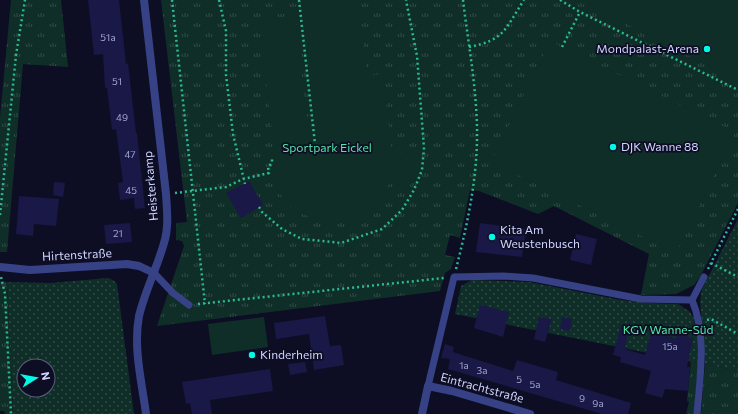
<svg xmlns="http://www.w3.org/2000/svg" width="738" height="414" viewBox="0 0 738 414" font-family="Commissioner,sans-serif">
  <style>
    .grass { fill: url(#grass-tufts) }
    .garden { fill: url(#garden-dots); fill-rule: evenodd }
    .pitch { fill: #102e28 }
    .building { fill: #191846 }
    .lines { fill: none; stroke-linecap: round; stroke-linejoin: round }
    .path { stroke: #29ba96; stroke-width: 2.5; stroke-dasharray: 2 3; stroke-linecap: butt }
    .lane { stroke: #364285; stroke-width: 7 }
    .street { stroke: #364285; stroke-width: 8 }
    .poi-dot { fill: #00fbe5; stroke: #0d0e24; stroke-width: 1.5 }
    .labels { text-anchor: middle; stroke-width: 3.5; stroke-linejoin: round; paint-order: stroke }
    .number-label { font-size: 10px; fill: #a2a5d1 }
    .poi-label { font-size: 12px; fill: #d0d4ff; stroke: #0d0e24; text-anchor: start }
    .park-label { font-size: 12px; fill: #57e4a6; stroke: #0d0e24 }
    .street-label { font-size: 12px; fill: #d0d4ff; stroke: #0d0e24 }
  </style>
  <defs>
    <pattern id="grass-tufts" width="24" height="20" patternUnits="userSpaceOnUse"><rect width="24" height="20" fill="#102e28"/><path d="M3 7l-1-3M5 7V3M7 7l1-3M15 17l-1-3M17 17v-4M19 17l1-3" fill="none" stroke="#324b48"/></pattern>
    <pattern id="garden-dots" width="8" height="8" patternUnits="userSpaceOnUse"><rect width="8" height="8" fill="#102e28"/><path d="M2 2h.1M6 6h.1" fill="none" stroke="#324b48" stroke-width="1.8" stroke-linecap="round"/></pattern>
  </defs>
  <rect width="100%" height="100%" fill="#0d0e24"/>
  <!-- grass -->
  <path class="grass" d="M11 0H61L68 67 23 64 7 252H0V118Z
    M161 0H738V203L700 277 694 285 676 294 641 295 649 254 554 206 538 214 479 191 470 190 460 238 450 235 445 255 455 257 451 269 445 273 440 291 157 326 184 246 182 241 176 240V223L187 222Z
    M0 281 7 282 13 414H5L4 411H0Z
    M691 361 698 363 694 414H686L689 402 687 401Z
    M705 364 738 371V414H701Z"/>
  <!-- garden -->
  <path class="garden" d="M738 219V371L705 364 700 301 702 289Z
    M108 278 113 280 117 284 134 414H13L7 282 51 283ZM24 366H48V390H24Z
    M472 280 529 282 621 300 649 303 678 304 690 312 694 318 697 337 698 363 455 314 461 286Z"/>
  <!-- pitch -->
  <path class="pitch" d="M278 0H286L287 13 279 14Z
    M300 0H358L367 76 383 74 392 153 419 154 414 176 407 192 392 180C371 209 360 226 321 219 312 217 302 215 295 210 286 204 276 187 270 179V167L276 166 259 20 295 16 311 153 318 152Z
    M587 0H738V81L613 17Z
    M550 41 735 132 676 253 491 162Z
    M264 317 268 347 212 355 208 324Z"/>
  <!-- building -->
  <path class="building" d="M88 0H119L126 64 128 63 136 133H137L145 208 135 209 134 198 120 200 118 183 123 182 116 129 112 130 107 88H105L103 54 94 55Z
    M249 181 263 205 241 218 226 193Z
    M54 182 65 183 63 197 53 195Z
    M19 196 59 199 56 226 34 224 33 236 16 234Z
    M130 223 132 242 106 244 104 225Z
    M480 223 526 229 522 257 476 252Z
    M576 234 597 239 591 265 570 260Z
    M480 305 509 312 503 337 474 328Z
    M325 316 330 346 341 345 344 365 314 370 309 334 276 339 274 323Z
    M539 317 552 319 545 342 534 339Z
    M562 317 572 319 570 331 560 329Z
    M621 325 629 327 625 349 645 355 651 333 676 338 677 334 693 338 687 367H690L688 391 665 389 662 398 645 393 651 371 620 362 621 357 613 355Z
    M445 344 454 347 453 352 513 371 517 360 558 372 556 380 631 403 628 414H602L448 369 450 359 441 358Z
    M305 362 307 372 290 375 288 364Z
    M270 369 273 391 210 400 212 414H192L190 403 186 404 182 382Z"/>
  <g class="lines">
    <!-- path -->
    <path class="path" d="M172 0 205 304
      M219 0 226 31V75L233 134 245 184
      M299 0 315 144
      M560 0 580 12 738 90
      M469 47C505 40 505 29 524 0
      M562 47 580 12
      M175 193 226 187 243 179 269 173 268 167 272 163V158
      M259 207 262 212 282 229 302 239 341 243 382 229 402 210 414 190 422 170 424 148 417 56 406 0
      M0 215 16 55 25 0
      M711 263 738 277
      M456 269C468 222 478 175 477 127 476 84 468 42 463 0
      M708 269 738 209
      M1 277 5 294 11 414
      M198 304 444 278
      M707 320 711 319 738 334"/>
    <!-- lane -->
    <path class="lane" d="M154 273 173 293 189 305
      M428 386 454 277 503 276 533 278 641 299 692 300
      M697 414C700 377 707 335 692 300L704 277"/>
    <!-- street -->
    <path class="street" d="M144 0 166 194C167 210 169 228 164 243 157 268 145 291 139 316 133 348 142 383 146 414
      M0 267 30 270 127 264 139 266 154 273
      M422 414 428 386 452 391 530 414"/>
  </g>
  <!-- markers -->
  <g class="poi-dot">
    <circle cx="707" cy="49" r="4"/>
    <circle cx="613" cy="147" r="4"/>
    <circle cx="492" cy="237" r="4"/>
    <circle cx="252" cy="355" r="4"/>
  </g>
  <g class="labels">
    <!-- number labels -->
    <g class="number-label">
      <text x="108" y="41">51a</text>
      <text x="117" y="85">51</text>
      <text x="122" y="121">49</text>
      <text x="130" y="158">47</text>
      <text x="131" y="194">45</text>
      <text x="118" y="237">21</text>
      <text x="670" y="350">15a</text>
      <text x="464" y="369">1a</text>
      <text x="482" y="374">3a</text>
      <text x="519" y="383">5</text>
      <text x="535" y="388">5a</text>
      <text x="582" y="402">9</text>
      <text x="598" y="407">9a</text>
    </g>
    <!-- poi labels -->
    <g class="poi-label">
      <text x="699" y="53" text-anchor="end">Mondpalast-Arena</text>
      <text x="621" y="151">DJK Wanne 88</text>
      <text x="500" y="234">Kita Am<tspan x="500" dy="14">Weustenbusch</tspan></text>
      <text x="260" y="359">Kinderheim</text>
    </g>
    <!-- park labels -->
    <g class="park-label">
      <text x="327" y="152">Sportpark Eickel</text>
      <text x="668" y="334">KGV Wanne-Süd</text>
    </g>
    <!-- street labels -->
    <g class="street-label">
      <text transform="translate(151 186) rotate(-95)" y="4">Heisterkamp</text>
      <text transform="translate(77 255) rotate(-3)" y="4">Hirtenstraße</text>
      <text transform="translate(482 388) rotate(15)" y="4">Eintrachtstraße</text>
    </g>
  </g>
  <!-- north arrow -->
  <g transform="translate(36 378) rotate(79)"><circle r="19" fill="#0d0e24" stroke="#5b5d7c"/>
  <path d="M0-3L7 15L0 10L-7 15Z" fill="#00fbe5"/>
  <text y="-6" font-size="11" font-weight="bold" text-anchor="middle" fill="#d0d4ff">N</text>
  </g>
</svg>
